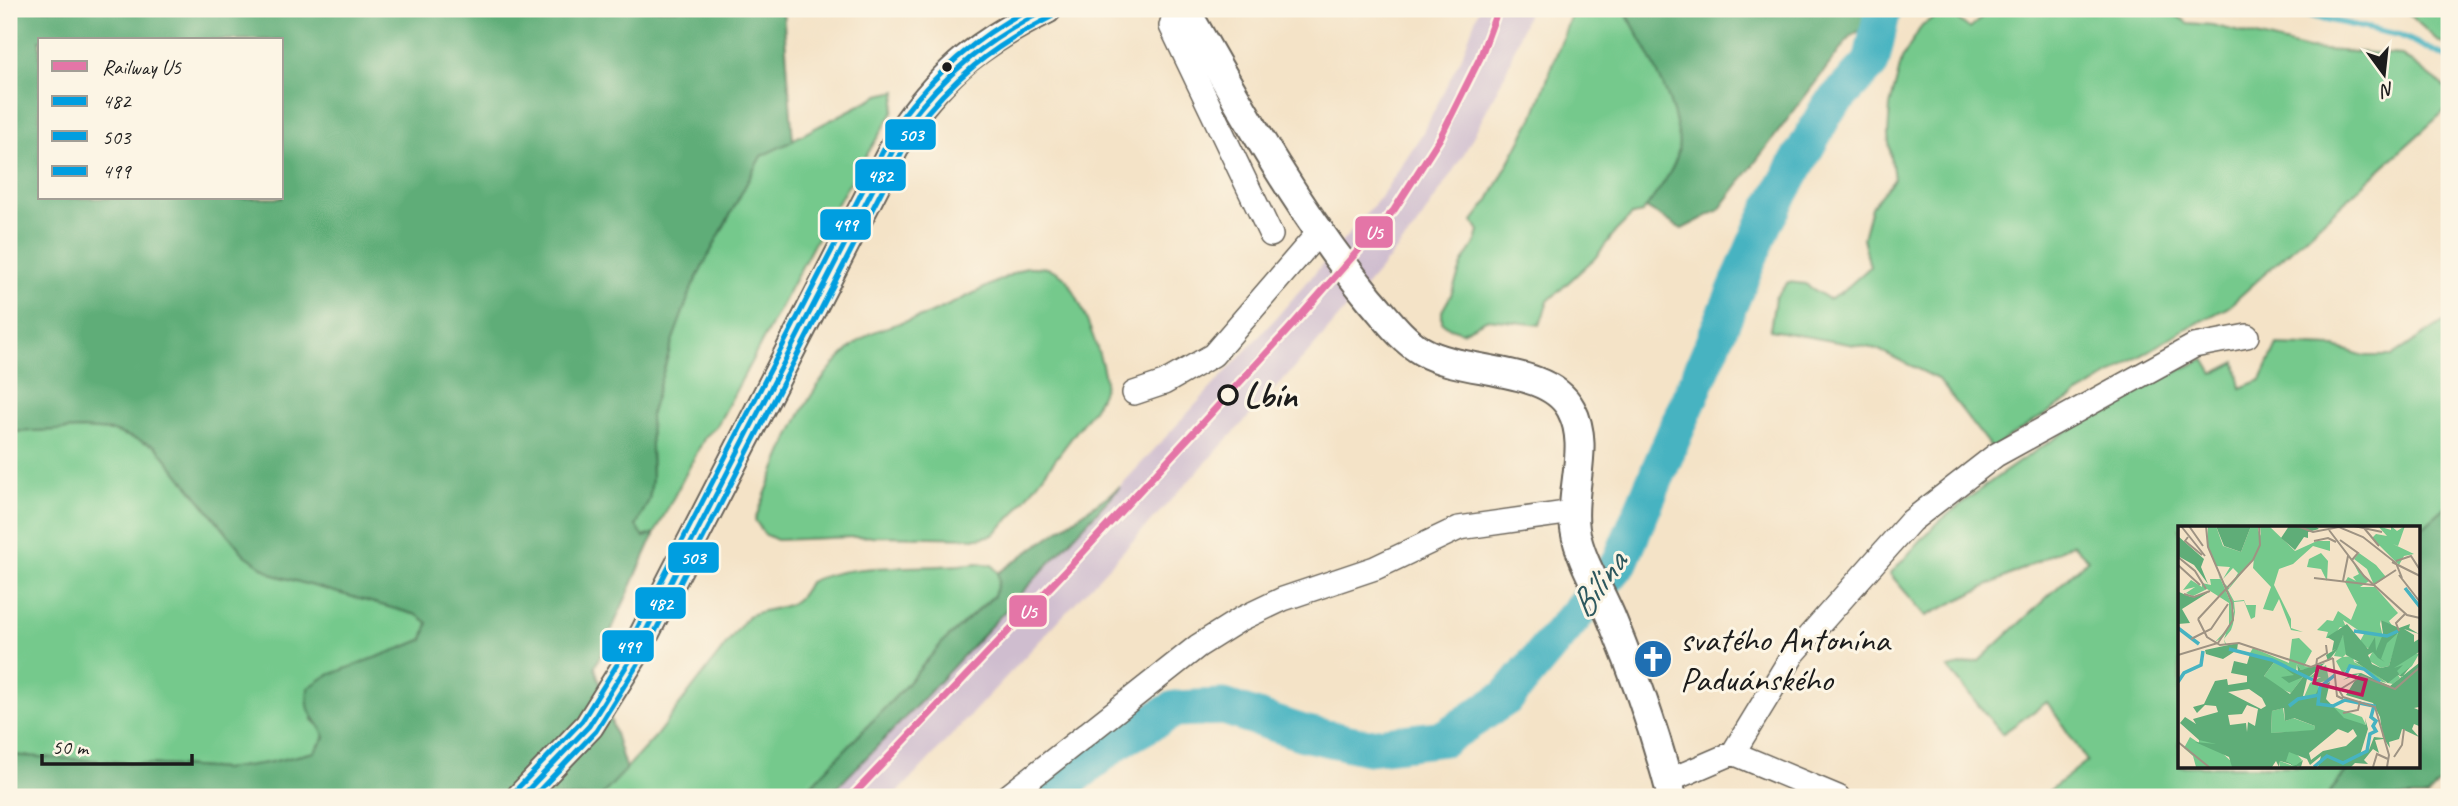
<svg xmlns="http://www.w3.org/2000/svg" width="2458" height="806" viewBox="0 0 2458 806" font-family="Caveat,sans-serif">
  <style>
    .industrial { fill: #cfbdcf }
    .green { fill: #74c98c; stroke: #487254; stroke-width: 2 }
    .forest { fill: #5fad78; stroke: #3e644a; stroke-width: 2; fill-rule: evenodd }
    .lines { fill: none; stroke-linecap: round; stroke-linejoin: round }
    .stream { stroke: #46b3c1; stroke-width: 6 }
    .river { stroke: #46b3c1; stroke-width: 37 }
    .minor-casing { stroke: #686258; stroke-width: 26 }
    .tertiary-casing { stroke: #686258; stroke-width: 32 }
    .minor { stroke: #fff; stroke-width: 23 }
    .tertiary { stroke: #fff; stroke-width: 28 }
    .bus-1-casing { stroke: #fcf5e5; stroke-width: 10 }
    .bus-2-casing { stroke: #fcf5e5; stroke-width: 10 }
    .bus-3-casing { stroke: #fcf5e5; stroke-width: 10 }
    .bus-1 { stroke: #009ee0; stroke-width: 5 }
    .bus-2 { stroke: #009ee0; stroke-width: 5 }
    .bus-3 { stroke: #009ee0; stroke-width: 5 }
    .rail-1-casing { stroke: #fcf5e5; stroke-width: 12 }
    .rail-1 { stroke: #e475a7; stroke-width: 7 }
    .bus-dot { fill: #1c1c1c; stroke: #fcf5e5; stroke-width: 2.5 }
    .stop-dot { fill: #fcf5e5; stroke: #1c1c1c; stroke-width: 3.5 }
    .labels { text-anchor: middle; stroke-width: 6; stroke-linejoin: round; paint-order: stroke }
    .stop-label { font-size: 35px; font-weight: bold; fill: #1c1c1c; stroke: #fcf5e5; text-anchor: start }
    .poi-label { font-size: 35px; fill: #1c1c1c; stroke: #fcf5e5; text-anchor: start }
    .water-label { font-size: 37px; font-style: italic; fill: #2d585e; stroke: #fcf5e5 }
    .inset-river { fill: none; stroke: #46b3c1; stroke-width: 3.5 }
    .inset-road { fill: none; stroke: #9e9383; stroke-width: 2 }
    .view { fill: #c2185b; fill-opacity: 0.15; stroke: #c2185b; stroke-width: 3.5 }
    .inset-edge { fill: none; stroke: #1c1c1c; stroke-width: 3.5 }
    .line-badge { stroke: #fcf5e5; stroke-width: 2.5 }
    .badge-label { font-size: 19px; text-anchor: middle; font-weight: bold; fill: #fff }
  </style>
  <rect width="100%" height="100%" fill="#fcf5e5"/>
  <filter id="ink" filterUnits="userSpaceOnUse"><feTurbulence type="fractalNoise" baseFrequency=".0143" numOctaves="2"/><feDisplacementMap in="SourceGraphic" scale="14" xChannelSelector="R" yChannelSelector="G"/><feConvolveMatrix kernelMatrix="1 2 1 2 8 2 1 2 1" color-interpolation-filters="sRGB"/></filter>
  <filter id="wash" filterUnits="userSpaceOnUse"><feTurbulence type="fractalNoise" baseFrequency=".00686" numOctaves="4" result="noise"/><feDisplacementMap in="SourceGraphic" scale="28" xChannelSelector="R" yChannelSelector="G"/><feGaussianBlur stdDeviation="1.57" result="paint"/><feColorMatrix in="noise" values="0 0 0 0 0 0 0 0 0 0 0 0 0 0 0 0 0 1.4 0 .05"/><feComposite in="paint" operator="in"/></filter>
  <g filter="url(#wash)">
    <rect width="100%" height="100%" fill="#f4e3c7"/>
    <!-- industrial -->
    <path class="industrial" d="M1479 9H1529L1506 72 1464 154 1417 226 1310 351 894 797H828L924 698 1275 319 1380 198 1424 131 1463 53Z"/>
    <!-- green -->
    <path class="green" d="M1573 9H1624C1644 44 1686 112 1678 153 1674 174 1654 196 1642 213L1632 215 1616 231 1595 258 1548 301 1540 325 1488 319 1462 332 1450 328 1442 322V311L1451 295 1463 262 1476 242 1479 231 1473 221 1489 200 1535 113Z
      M1989 9H2166L2188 23 2212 25 2308 49 2402 55 2449 90V107L2227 308 2185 329 2010 436 1992 449 1938 379 1877 349 1770 330 1775 298 1788 282 1805 284 1829 299 1842 292 1870 267 1863 238 1871 207 1894 179 1888 135 1890 106 1902 59 1922 25 1947 10 1970 29Z
      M2353 9H2449V47L2439 42 2404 10Z
      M897 91 893 112 824 225 717 426 705 437 655 533 644 537 636 526 649 500 652 479 650 416 673 339 693 285 761 156 879 95Z
      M1026 267C1040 267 1050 266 1062 275 1076 285 1106 365 1105 383 1104 392 1098 400 1094 408L1014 514 993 535 979 538 880 536 777 540 764 534 755 520C780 458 809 371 868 335 887 324 910 322 929 314 962 300 994 283 1026 267Z
      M2449 318V504L2418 531V528H2180V766H2346L2347 771 2326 797H2041L2087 761 2047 702 2002 734 1948 668 1979 661 2088 559 2073 544 1926 616 1890 574C1907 557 1923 536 1941 520 2016 458 2115 398 2204 359L2213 374 2236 362 2241 388 2261 380 2277 345 2335 347 2365 356H2392Z
      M82 429 113 431 156 446 244 554 275 575 417 615 428 623 423 639 401 648 312 719 321 727 325 737 315 752 267 763 224 769 9 755V432Z
      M977 563 992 565 998 573 999 581 994 595 942 643 900 692 800 797H600L655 737 748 616C776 603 793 616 809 582 855 560 925 571 977 563Z"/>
    <!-- forest -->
    <path class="forest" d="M9 9H783L793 141 761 156 693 285 673 339 650 416 652 479 649 500 636 526 644 537 655 533 595 667 626 770 600 797H9V755L224 769 267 763 314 752 325 737C316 713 305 720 308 688L326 676 423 640 428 623 417 615 274 575 244 554 156 446 113 431 82 429 9 432ZM40 40H282V198H40Z
      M1624 9H1892L1850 37 1719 210 1682 229 1646 208C1657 192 1671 175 1677 156 1688 121 1642 41 1624 9Z
      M1120 487 924 698 828 797H800L900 692 942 643 994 596 999 581 998 573Z
      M2449 504V779L2437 785 2428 797H2326L2347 771 2346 766H2418V531Z"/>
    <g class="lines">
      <!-- stream -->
      <path class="stream" d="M2278 9 2399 35 2449 58"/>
      <!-- river -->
      <path class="river" d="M1049 797 1118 741 1175 709 1224 707 1303 733 1368 747 1444 738 1507 697 1620 562 1764 223 1828 108 1871 63 1883 9"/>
    </g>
  </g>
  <g filter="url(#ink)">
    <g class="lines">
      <defs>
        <path id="minor" d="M1176 9 1171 26 1271 235
          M1134 393 1164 383 1213 355 1320 231
          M1733 753 1838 797
          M1668 781 1733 753 1794 653 1911 521 1996 455 2194 346 2247 336
          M1007 797 1198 646 1241 619 1283 599 1375 568 1459 528 1573 512"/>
        <path id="tertiary" d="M1185 9C1241 108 1298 211 1370 299 1386 317 1401 339 1422 351 1463 375 1548 365 1571 409 1591 446 1569 489 1575 529 1580 562 1601 591 1613 622 1636 678 1657 738 1672 797
          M521 797 589 726 634 654 905 127C947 68 983 41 1047 9"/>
      </defs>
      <!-- minor casing -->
      <use href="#minor" class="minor-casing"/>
      <!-- tertiary casing -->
      <use href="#tertiary" class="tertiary-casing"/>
      <!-- minor -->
      <use href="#minor" class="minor"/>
      <!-- tertiary -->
      <use href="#tertiary" class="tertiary"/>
      <defs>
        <path id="bus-1" d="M521 797 589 726 634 654 905 127C946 72 987 40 1047 9"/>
        <path id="bus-2" d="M533 797 596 731 641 659 912 132C952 78 992 47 1051 17"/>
        <path id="bus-3" d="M515 791 582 721 626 650 898 122C934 74 975 37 1029 9"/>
      </defs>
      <!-- bus-1 casing -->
      <use href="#bus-1" class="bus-1-casing"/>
      <!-- bus-2 casing -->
      <use href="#bus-2" class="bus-2-casing"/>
      <!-- bus-3 casing -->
      <use href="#bus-3" class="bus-3-casing"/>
      <!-- bus-1 -->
      <use href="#bus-1" class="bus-1"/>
      <!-- bus-2 -->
      <use href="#bus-2" class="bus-2"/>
      <!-- bus-3 -->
      <use href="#bus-3" class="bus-3"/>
      <defs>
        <path id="rail-1" d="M851 797 1073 563 1288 330 1394 210 1440 138 1480 58 1498 9"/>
      </defs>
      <!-- rail-1 casing -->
      <use href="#rail-1" class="rail-1-casing"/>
      <!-- rail-1 -->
      <use href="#rail-1" class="rail-1"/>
    </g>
  </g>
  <!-- icons -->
  <defs>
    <symbol id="church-disc" viewBox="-11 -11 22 22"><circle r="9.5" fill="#1f6fb2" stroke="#fcf5e5"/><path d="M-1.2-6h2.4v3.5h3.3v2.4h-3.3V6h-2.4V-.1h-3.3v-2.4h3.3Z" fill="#fff"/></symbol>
  </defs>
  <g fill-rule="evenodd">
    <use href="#church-disc" x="1631" y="637" width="44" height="44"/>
  </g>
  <!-- markers -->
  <circle class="bus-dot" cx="947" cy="67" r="6"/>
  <circle class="stop-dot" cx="1228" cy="395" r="9"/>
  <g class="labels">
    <!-- stop labels -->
    <g class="stop-label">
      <text x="1244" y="407">Lbín</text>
    </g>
    <!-- poi labels -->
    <g class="poi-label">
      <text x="1680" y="651">svatého Antonína<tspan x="1680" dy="40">Paduánského</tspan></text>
    </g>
    <!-- water labels -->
    <g class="water-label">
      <text transform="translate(1597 584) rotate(-54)" y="13">Bílina</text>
    </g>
  </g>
  <!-- overview -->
  <g transform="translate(2178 526)">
    <rect width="242" height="242" fill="#f4e3c7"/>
    <path d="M30 0H38L45 20 63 26 73 0H80V4L83 10 82 0H91L117 25 139 15H152V25L135 20 115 38 101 43 96 59 113 93V102L125 106 113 104 101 73 95 85 85 83 93 61 75 42 76 32 50 64 56 75 66 74 68 79H78L77 91 73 93 66 75 56 76 57 86 55 98 53 104 46 113 48 118 56 117 47 118 46 113 56 85 46 57 51 62 60 47 55 42 45 53 52 41 38 40 29 17ZM200 0 213 4V0L219 5 227 0 220 20 215 18 236 28 226 30 221 39 194 12 198 8 209 10ZM143 27 150 35 149 55 143 43 129 41 131 33ZM181 27 198 39 208 51 196 59 189 43 176 33ZM175 36 191 55 182 61H197L220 87 211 95 215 101 203 94 202 98 206 116 208 102 220 104 216 107 221 108 211 140 203 142 190 134 195 125 181 117 186 108 165 94 168 101H162L154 112H148L150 106 139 104 149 94 155 95 160 85 173 94 179 79 167 56 170 51 178 55 175 51 181 48ZM40 47 53 77 54 86V93L52 101 49 106 45 111 37 116 51 101V77L29 63 15 70 8 67 17 61 5 64 13 54 24 61V57L33 59 32 53H42ZM165 108 170 126 165 131 175 130 176 136 192 144 209 157 215 142 237 127 241 128 234 140 223 149 218 146 222 152 215 158 204 156 186 142 172 139 165 148 158 135 164 131 156 130ZM121 112 134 125 126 140 138 142 123 144 119 138 118 145 100 137 125 151 113 167 96 160 86 150 97 135 59 124 72 127 75 122 111 137 114 113ZM148 139 151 154 140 157V168L126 171 132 157 143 151 130 152ZM140 171 142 183H137L144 185 150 179 184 191 188 199 135 189 133 179ZM105 182 107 195 115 192 137 200 136 205 93 207 94 185ZM33 209 62 227 42 225 55 237 54 241H18L15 230 6 222 12 211 21 217V210ZM107 214 128 225 113 222 124 234 119 241H102V235L115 240 108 235Z" fill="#74c98c"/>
    <path d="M38 0H73L63 26 46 20ZM111 0H137L141 3 130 6V12L126 11 117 24 103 12ZM0 10 26 33 23 41 30 58 16 39 0 30ZM1 66 13 71 31 66 4 83 12 97 0 98ZM203 94 221 102 232 98 231 102 241 108 226 103 236 109V116L241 113V126L216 142 225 139 219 145 222 149 232 141 224 151 220 149 210 157 176 135 181 136 168 129 165 109 159 124 150 135 148 129 158 123 154 125 156 115 149 111 169 98 190 123 197 111 198 125 205 108ZM220 107 211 140 203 142 194 138 190 129 195 126 200 132 207 136 203 133 209 117ZM60 117 59 124 45 133 28 128 27 124ZM72 128 97 135 86 150 112 168 125 151 111 157 103 151 116 149 101 138 120 145 119 138 123 144 147 137 131 151 135 154 129 153 125 170H137L141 161 152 156 148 173 166 192 188 199 187 192 190 203 182 229 191 224 196 211 205 212 202 191 195 177 168 169 181 148 165 154 175 148 183 147 212 160 241 137V181L236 182 241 184V200L236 198 234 203 241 211 224 203 221 213 211 216 212 222 206 213 197 214 201 227 195 223 186 234 190 238 177 237 173 241H140L143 230 132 239 129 233 111 226 108 235 117 240 125 234 123 241 102 235 101 241 98 235 94 241H54L51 231 17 216 38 218 21 214 2 197 7 191 18 198 15 193 40 186 38 180 27 179 19 187 15 181 26 178 37 155 49 153 50 159 69 156V150L53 147 56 135 69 138ZM71 163 84 172 88 180 83 183 50 166ZM69 179 80 183 77 200 70 196 69 206 68 197 52 199 50 189 64 188ZM106 182 107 195 116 192 137 200 136 204 93 207 94 185ZM160 203 170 207 175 203 179 210 168 220 145 225 133 234 131 227Z" fill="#5fad78" fill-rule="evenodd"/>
    <path class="inset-river" d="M227 62 242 81M0 102 21 118M176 105 209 110 220 105M51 123 94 134 135 154M168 148 172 140 186 143 202 156M0 156 6 147 23 139 25 125M111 180 120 173 141 169M136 241 149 230 165 237 189 225 192 208 198 205 195 200 198 195 193 191 196 180 167 174 155 180 140 178 142 161 157 149"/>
    <path class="inset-road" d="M3 0 27 30M11 0 25 20M119 0 135 6 161 1 185 11 218 37 224 52M176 0 204 6M186 2 201 20M151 4 186 50 229 89 242 92M10 11 7 15 24 29M162 14 180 27 174 34M136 15 150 12 158 16M0 31 17 45 28 63M218 35 233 30 242 44M214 36 242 50M0 39 22 59M221 49 242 76M136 52 195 59 218 44M165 55 170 30M6 68 16 71 32 65M20 93 29 111 42 119 61 117 133 141 155 132M20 93 75 34 82 19 81 0M221 105 218 97 227 88M13 113 33 103 50 78M0 129 40 117 55 94 54 77 30 21 28 0M155 132 159 170 165 173M138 141 139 133 149 127 148 119M161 164 165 171 197 181 211 229 209 241M161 164 184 150 217 163 242 141M165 187 180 184 182 175M0 216 31 241M216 231 224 219 226 203M195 241 199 228 210 233"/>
    <path class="view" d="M140 141 188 154 184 169 136 157Z"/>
    <rect width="242" height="242" class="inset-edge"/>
  </g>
  <g class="line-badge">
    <rect x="884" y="118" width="53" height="33" rx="7" fill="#009ee0"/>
    <rect x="854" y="158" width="53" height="34" rx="7" fill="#009ee0"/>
    <rect x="819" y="208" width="53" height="33" rx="7" fill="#009ee0"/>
    <rect x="1354" y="215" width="40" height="34" rx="7" fill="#e475a7"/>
    <rect x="667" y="541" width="53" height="33" rx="7" fill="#009ee0"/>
    <rect x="634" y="586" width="53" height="34" rx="7" fill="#009ee0"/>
    <rect x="1008" y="594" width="40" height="34" rx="7" fill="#e475a7"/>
    <rect x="601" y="629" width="54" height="34" rx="7" fill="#009ee0"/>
  </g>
  <g class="badge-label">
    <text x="911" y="141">503</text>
    <text x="880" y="182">482</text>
    <text x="845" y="231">499</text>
    <text x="1374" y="239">U5</text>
    <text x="693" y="564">503</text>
    <text x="660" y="610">482</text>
    <text x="1028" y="618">U5</text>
    <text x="628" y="653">499</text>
  </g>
  <!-- margin -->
  <rect width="2458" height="806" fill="none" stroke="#fcf5e5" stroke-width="35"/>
  <!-- legend -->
  <rect x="38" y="38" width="245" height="161" fill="#fcf5e5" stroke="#a29e95" stroke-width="2"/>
  <rect x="52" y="61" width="35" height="10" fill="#e475a7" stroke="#a29e95" stroke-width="2"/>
  <text x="102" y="74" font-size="21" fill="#1c1c1c">Railway U5</text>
  <rect x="52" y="96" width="35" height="10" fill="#009ee0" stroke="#a29e95" stroke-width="2"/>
  <text x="102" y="108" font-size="21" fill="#1c1c1c">482</text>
  <rect x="52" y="131" width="35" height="10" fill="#009ee0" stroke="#a29e95" stroke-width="2"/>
  <text x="102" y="144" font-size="21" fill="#1c1c1c">503</text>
  <rect x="52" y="166" width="35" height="10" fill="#009ee0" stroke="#a29e95" stroke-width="2"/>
  <text x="102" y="178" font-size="21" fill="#1c1c1c">499</text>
  <!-- north arrow -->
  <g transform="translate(2384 74) rotate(165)" stroke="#fcf5e5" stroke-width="5" paint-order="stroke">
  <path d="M0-5L12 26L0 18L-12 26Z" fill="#1c1c1c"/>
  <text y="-10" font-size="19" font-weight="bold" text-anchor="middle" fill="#1c1c1c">N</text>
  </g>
  <!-- scale -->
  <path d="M42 754v10h150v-10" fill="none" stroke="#1c1c1c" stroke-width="3.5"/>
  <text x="52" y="754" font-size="21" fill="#1c1c1c" stroke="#fcf5e5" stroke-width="5" paint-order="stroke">50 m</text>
</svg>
